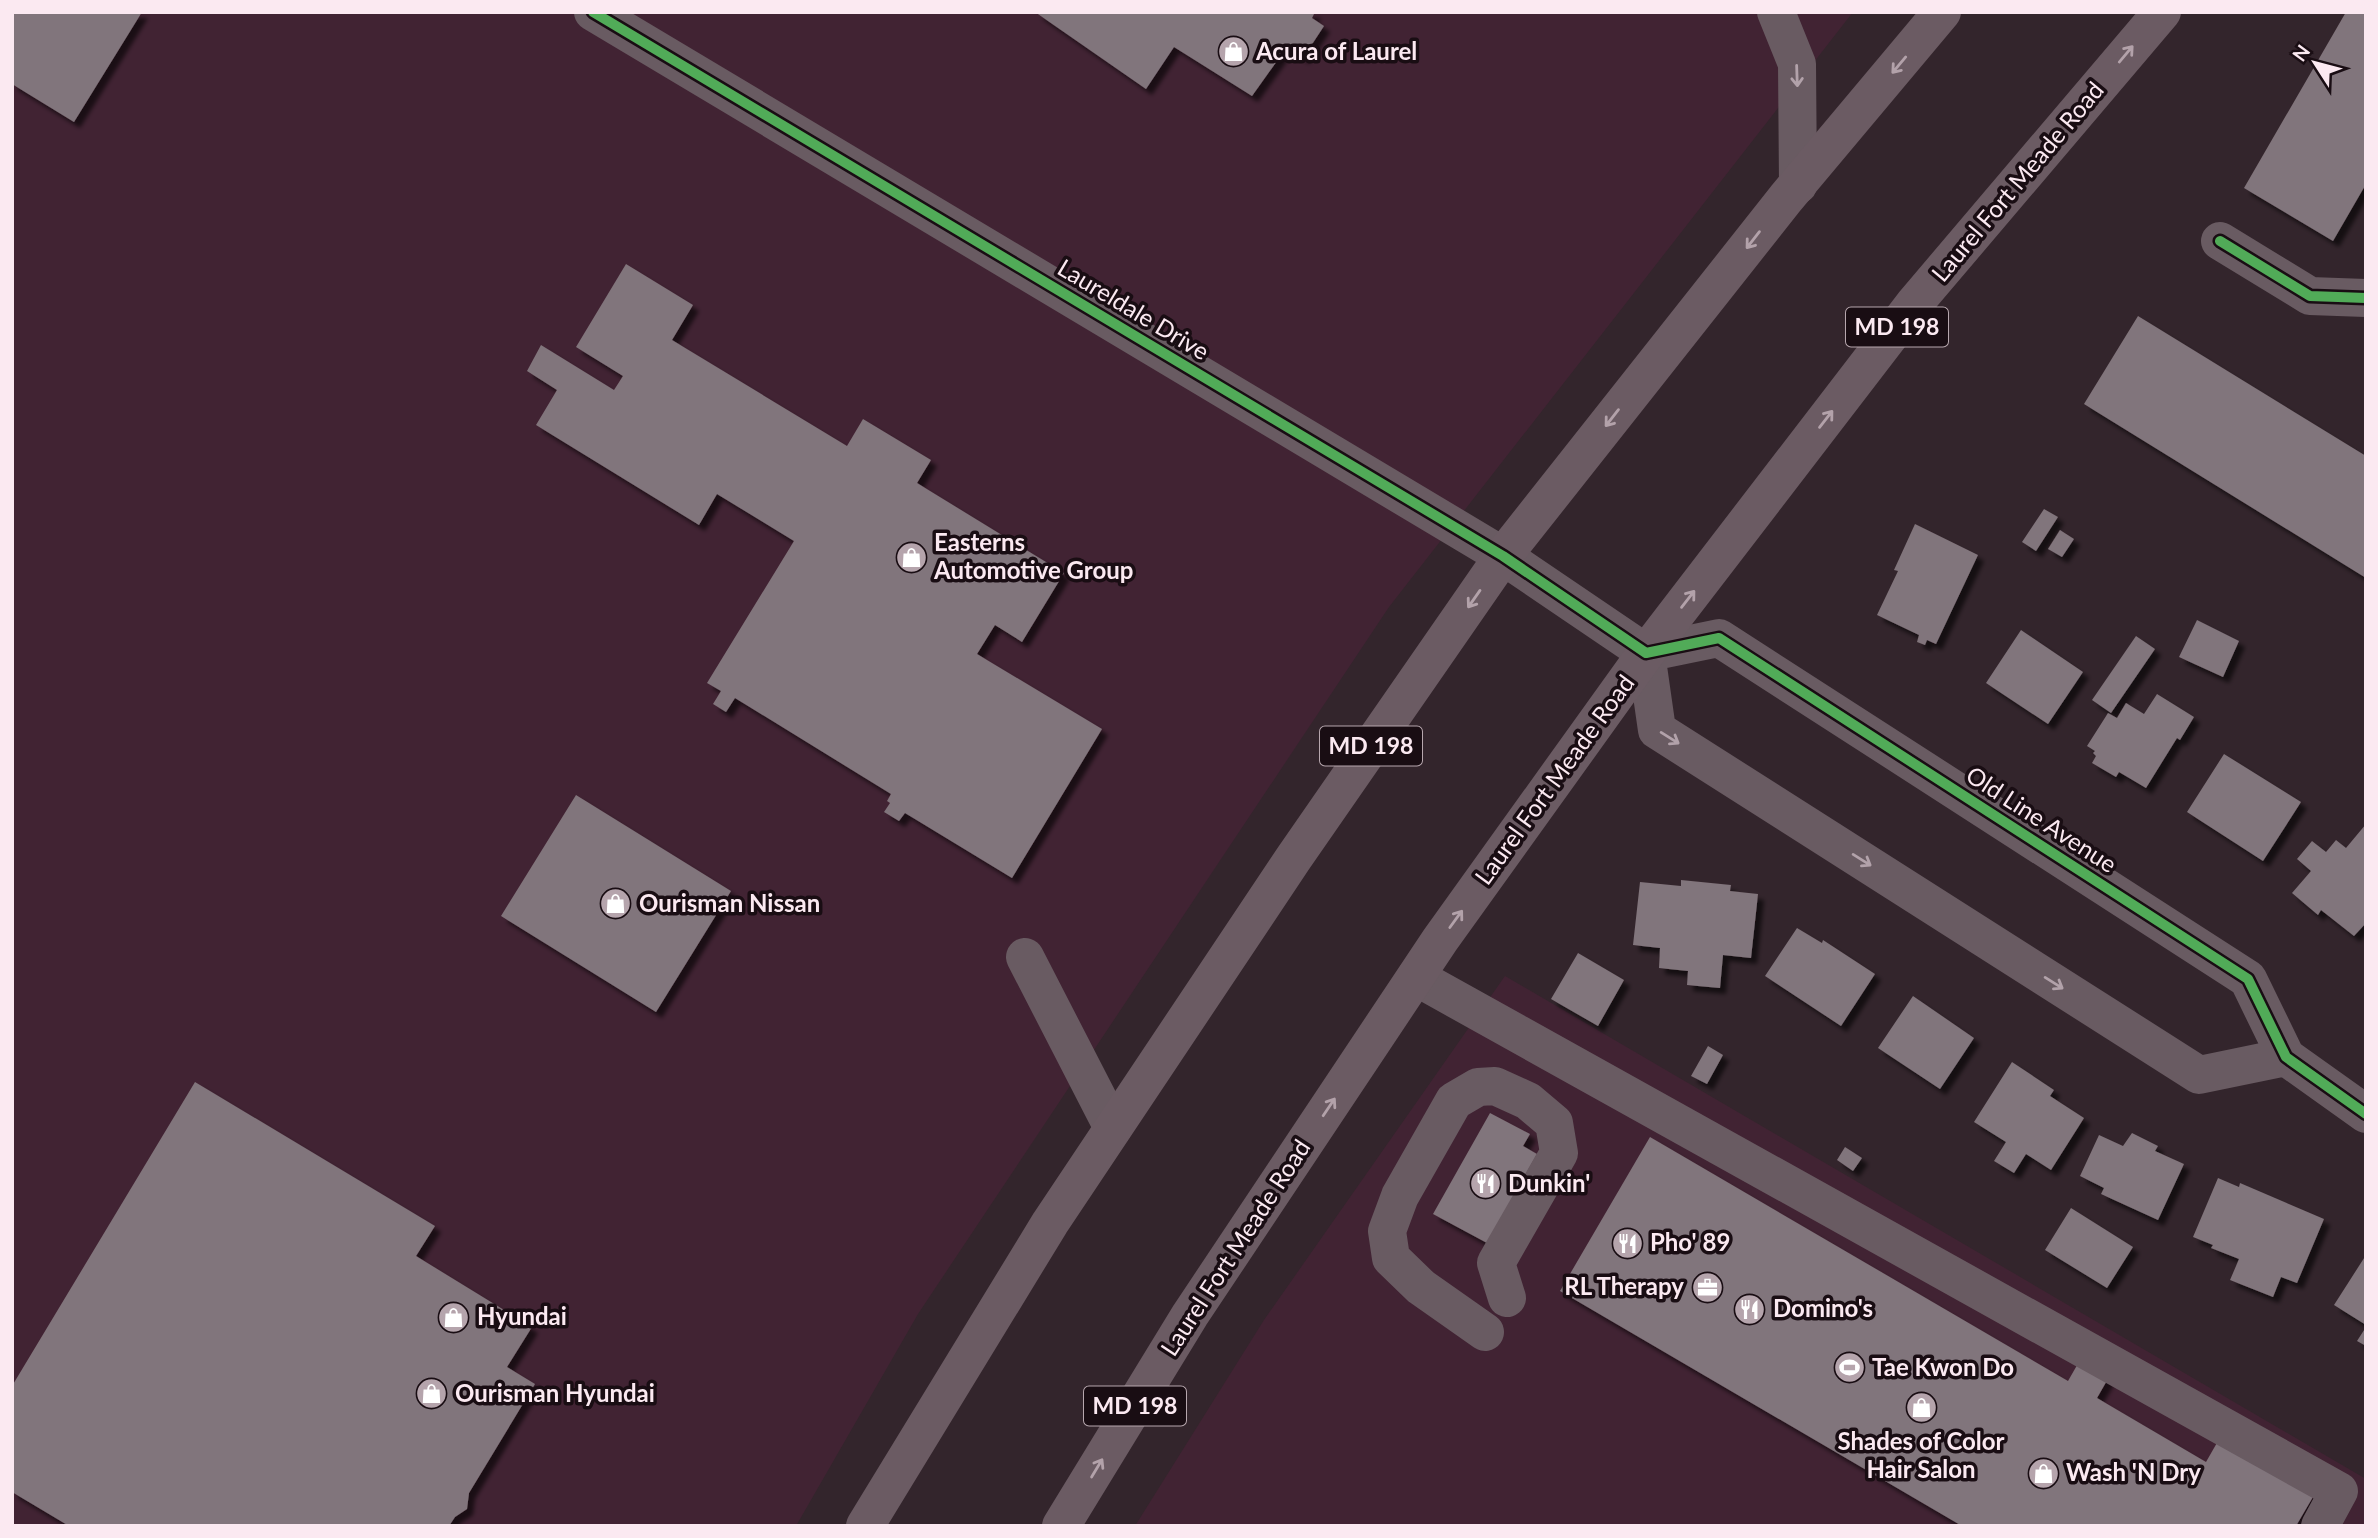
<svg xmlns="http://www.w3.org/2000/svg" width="2378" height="1538" viewBox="0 0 2378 1538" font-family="Lato,sans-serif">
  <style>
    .built { fill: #412333 }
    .building { fill: #81747b; filter: url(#shadow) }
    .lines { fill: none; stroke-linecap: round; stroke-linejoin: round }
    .minor { stroke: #695b62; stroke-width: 38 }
    .major { stroke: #6b5b63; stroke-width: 38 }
    .cycleway-casing { stroke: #190d13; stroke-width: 15 }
    .cycleway { stroke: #51ab58; stroke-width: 10 }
    .oneway { stroke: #b3a2aa }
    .oneway2 { stroke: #b2a2aa }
    .labels { text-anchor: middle; stroke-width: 7; stroke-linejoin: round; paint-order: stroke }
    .shield { fill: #190d13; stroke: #b7a7ae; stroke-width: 2 }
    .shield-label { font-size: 23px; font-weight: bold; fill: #fbe9f1 }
    .poi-label { font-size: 24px; font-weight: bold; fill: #fbe9f1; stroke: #190d13; text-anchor: start }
    .street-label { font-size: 24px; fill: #fbe9f1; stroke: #190d13 }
  </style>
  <defs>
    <filter id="shadow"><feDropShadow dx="6" dy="6" stdDeviation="2" flood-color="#0009"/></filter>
  </defs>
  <rect width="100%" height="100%" fill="#33252c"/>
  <!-- built -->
  <path class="built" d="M12 12H1853L1389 607 918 1314 796 1526H12Z
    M1505 976 2366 1479V1526H1135L1264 1320Z"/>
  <!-- building -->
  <path class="building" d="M12 12H142L74 122 12 84Z
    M1035 12H1315L1312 18 1324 26 1303 58 1287 47 1252 96 1174 47 1146 89Z
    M2346 12H2366V184L2333 241 2244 188Z
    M626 264 693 305 672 340 847 446 863 419 931 460 917 483 1064 573 1022 642 995 625 977 654 1102 729 1012 878 905 813 899 821 884 812 890 803 887 801 891 794 735 698 726 712 713 704 721 691 707 683 794 541 717 494 699 525 536 425 557 390 527 371 541 345 614 390 623 376 576 347Z
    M2138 316 2366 456V578L2084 404Z
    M2044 509 2058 517 2036 551 2022 542Z
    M1915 524 1978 555 1936 644 1927 640 1925 645 1917 642 1919 635 1877 615 1898 571 1894 570Z
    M2060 530 2074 539 2062 557 2048 549Z
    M2197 620 2239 641 2223 677 2179 657Z
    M2021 630 2083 672 2048 724 1986 683Z
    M2136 636 2155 649 2111 713 2092 700Z
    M2157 694 2194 717 2180 740 2177 738 2146 788 2119 772 2116 777 2092 763 2096 756 2093 753 2095 751 2087 746 2108 713 2117 718 2126 703 2144 714Z
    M2224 754 2301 802 2263 861 2187 812Z
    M576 795 731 891 656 1012 501 916Z
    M2366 824V923L2354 936 2321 910 2318 915 2292 893 2311 871 2297 859 2312 841 2326 852 2336 840 2346 848Z
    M1681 880 1731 885 1730 891 1758 894 1751 958 1723 955 1720 988 1687 985 1688 971 1659 968 1660 948 1633 945 1640 882 1681 886Z
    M1797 928 1822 943 1823 940 1875 974 1841 1026 1765 976Z
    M1578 953 1624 980 1598 1026 1551 999Z
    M1913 996 1974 1038 1940 1089 1878 1048Z
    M1708 1046 1723 1055 1707 1084 1691 1076Z
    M2012 1062 2054 1090 2050 1096 2084 1118 2051 1170 2026 1154 2014 1173 1994 1161 2006 1142 1974 1122Z
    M195 1082 435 1226 416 1256 532 1327 507 1367 535 1384 469 1493 467 1509 455 1517 449 1526H69L12 1492V1386Z
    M1490 1113 1530 1134 1523 1146 1537 1154 1487 1243 1433 1214Z
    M2132 1133 2158 1146 2155 1151 2184 1164 2158 1220 2101 1194 2104 1188 2080 1176 2099 1135 2123 1146Z
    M1650 1137 2068 1381 2080 1360 2109 1377 2097 1398 2206 1462 2222 1434 2317 1490 2296 1526H1962L1560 1291Z
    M1845 1147 1862 1158 1853 1171 1837 1160Z
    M2218 1178 2239 1187 2240 1183 2324 1219 2297 1283 2281 1277 2273 1297 2230 1280 2239 1259 2211 1248 2213 1245 2193 1237Z
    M2071 1208 2133 1247 2107 1288 2045 1250Z
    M2366 1255V1325L2334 1305Z
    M2366 1327V1346L2357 1341Z"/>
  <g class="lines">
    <!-- minor -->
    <path class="minor" d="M593 12 1503 556 1646 653
      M1776 12 1797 64 1798 185
      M2220 241 2310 296 2366 298
      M1646 653 1719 638 2248 979 2286 1057 2366 1114
      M1646 653 1657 730 2199 1075 2286 1057
      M1025 957 1113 1128
      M1416 977 2339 1491 2320 1526
      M1485 1332 1421 1287 1391 1258 1387 1231 1400 1196 1454 1101 1478 1087 1495 1086 1528 1101 1554 1123 1559 1153 1496 1263 1507 1298"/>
    <!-- major -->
    <path class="major" d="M865 1526 1050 1223 1293 859 1503 556 1786 198 1942 12
      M1061 1526 1190 1315 1440 940 1646 653 1914 304 2162 12"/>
    <defs>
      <path id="cycleway" d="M593 12 1503 556 1646 653 1719 638 2248 979 2286 1057 2366 1114
        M2220 241 2310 296 2366 298"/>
    </defs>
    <!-- cycleway casing -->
    <use href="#cycleway" class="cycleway-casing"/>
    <!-- cycleway -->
    <use href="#cycleway" class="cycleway"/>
  </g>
  <!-- one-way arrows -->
  <defs><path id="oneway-shaft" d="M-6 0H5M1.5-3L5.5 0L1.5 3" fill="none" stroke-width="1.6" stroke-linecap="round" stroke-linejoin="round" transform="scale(1.75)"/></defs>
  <g class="oneway">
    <use href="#oneway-shaft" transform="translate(2126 54) rotate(-50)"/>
    <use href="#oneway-shaft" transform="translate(1899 65) rotate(130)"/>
    <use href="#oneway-shaft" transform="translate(1753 240) rotate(128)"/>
    <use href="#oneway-shaft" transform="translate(1612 418) rotate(128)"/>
    <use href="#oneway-shaft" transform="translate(1826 419) rotate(-52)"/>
    <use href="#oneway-shaft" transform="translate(1474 599) rotate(125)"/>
    <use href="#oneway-shaft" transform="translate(1688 599) rotate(-52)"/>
    <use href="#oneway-shaft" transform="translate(1456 919) rotate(-54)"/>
    <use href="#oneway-shaft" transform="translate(1329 1107) rotate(-56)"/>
    <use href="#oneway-shaft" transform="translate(1097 1468) rotate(-59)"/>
  </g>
  <g class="oneway2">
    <use href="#oneway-shaft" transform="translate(1797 76) rotate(88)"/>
    <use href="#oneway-shaft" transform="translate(1670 738) rotate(32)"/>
    <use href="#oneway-shaft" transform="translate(1862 860) rotate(32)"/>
    <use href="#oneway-shaft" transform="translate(2054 983) rotate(32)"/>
  </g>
  <!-- icons -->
  <defs>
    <symbol id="shop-disc" viewBox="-11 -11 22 22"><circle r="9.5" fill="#b5a4ac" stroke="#190d13"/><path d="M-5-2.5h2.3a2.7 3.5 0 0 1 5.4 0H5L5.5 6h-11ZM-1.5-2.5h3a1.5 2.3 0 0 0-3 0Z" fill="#fff"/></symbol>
    <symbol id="restaurant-disc" viewBox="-11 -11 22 22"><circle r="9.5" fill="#b5a4ac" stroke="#190d13"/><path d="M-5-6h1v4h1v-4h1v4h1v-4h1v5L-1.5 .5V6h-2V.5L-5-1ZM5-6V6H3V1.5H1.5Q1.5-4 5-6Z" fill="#fff"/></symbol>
    <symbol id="office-disc" viewBox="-11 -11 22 22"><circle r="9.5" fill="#b5a4ac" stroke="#190d13"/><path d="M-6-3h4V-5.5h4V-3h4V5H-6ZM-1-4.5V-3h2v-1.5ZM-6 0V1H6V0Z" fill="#fff"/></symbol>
    <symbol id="stadium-disc" viewBox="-11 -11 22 22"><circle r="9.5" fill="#b5a4ac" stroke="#190d13"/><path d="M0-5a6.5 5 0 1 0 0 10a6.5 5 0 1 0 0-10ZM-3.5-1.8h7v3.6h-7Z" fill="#fff"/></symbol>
  </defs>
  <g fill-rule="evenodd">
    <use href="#shop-disc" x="1216" y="34" width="35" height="35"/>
    <use href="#shop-disc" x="894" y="540" width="35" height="35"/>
    <use href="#shop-disc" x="598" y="886" width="35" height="35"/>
    <use href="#restaurant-disc" x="1468" y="1166" width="35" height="35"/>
    <use href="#restaurant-disc" x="1610" y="1226" width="35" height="35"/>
    <use href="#office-disc" x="1690" y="1270" width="35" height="35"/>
    <use href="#restaurant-disc" x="1732" y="1292" width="35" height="35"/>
    <use href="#shop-disc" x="436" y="1300" width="35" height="35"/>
    <use href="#stadium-disc" x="1832" y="1350" width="35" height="35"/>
    <use href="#shop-disc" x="414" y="1376" width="35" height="35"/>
    <use href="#shop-disc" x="1904" y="1390" width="35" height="35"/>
    <use href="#shop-disc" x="2026" y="1456" width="35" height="35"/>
  </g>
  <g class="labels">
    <!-- shield labels -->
    <g class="shield">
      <rect x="1846" y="307.5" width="102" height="39" rx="5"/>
      <rect x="1320" y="726.5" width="102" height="39" rx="5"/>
      <rect x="1084" y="1386.5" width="102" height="39" rx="5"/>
    </g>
    <g class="shield-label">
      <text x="1897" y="335">MD 198</text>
      <text x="1371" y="754">MD 198</text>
      <text x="1135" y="1414">MD 198</text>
    </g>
    <!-- poi labels -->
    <g class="poi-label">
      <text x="1256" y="60">Acura of Laurel</text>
      <text x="934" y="551">Easterns<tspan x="934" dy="28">Automotive Group</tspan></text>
      <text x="639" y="912">Ourisman Nissan</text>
      <text x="1508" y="1192">Dunkin'</text>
      <text x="1650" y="1251">Pho' 89</text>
      <text x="1684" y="1295" text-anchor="end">RL Therapy</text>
      <text x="1773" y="1317">Domino's</text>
      <text x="477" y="1325">Hyundai</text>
      <text x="1872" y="1376">Tae Kwon Do</text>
      <text x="455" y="1402">Ourisman Hyundai</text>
      <text x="1921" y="1450" text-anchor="middle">Shades of Color<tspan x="1921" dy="28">Hair Salon</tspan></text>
      <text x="2066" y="1481">Wash 'N Dry</text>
    </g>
    <!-- street labels -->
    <g class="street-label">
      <text transform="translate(2018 182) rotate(-50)" y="8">Laurel Fort Meade Road</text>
      <text transform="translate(1133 310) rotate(31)" y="8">Laureldale Drive</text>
      <text transform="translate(1555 780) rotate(-54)" y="8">Laurel Fort Meade Road</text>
      <text transform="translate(2041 820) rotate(33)" y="8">Old Line Avenue</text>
      <text transform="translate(1236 1248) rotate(-57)" y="8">Laurel Fort Meade Road</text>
    </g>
  </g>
  <!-- border -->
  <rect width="2378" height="1538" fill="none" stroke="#fbe9f1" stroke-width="28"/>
  <!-- north arrow -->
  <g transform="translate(2315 63) rotate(306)" stroke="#190d13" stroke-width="5" paint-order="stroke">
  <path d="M0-5L12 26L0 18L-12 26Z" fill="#fbe9f1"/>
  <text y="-10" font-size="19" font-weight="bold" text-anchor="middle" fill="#fbe9f1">N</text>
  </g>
</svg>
